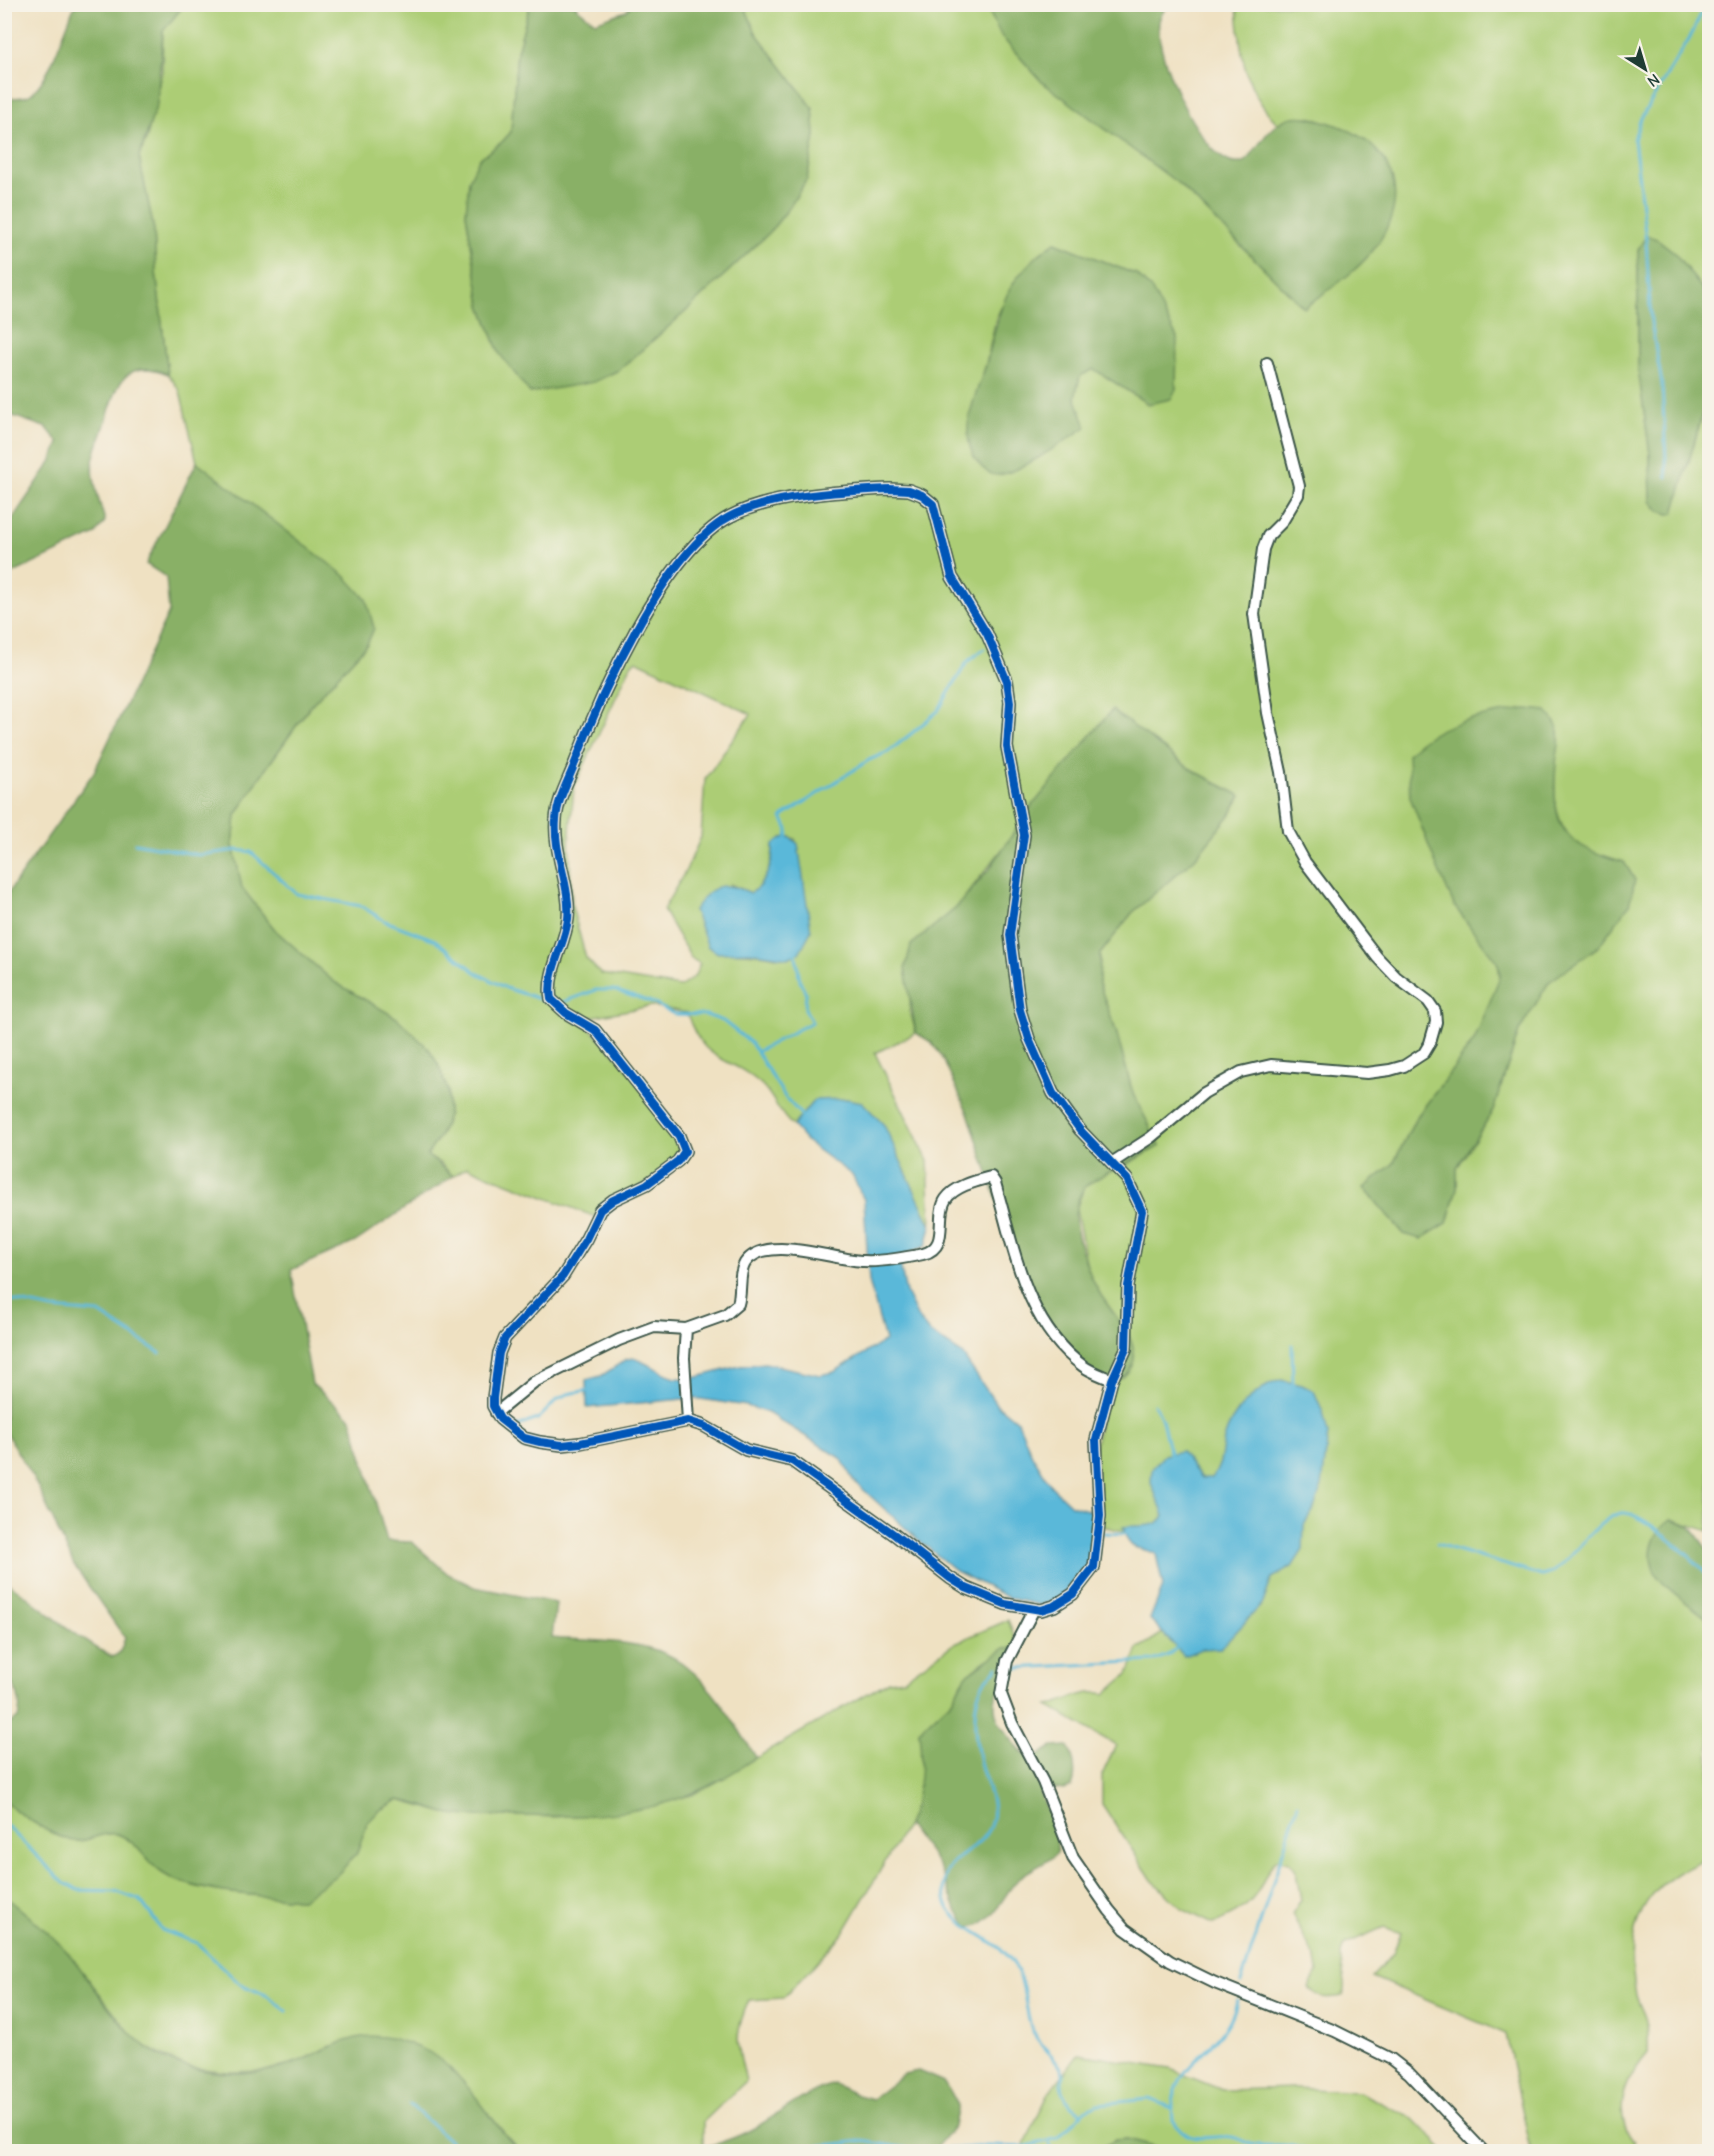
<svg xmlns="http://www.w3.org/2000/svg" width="1714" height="2156" viewBox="0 0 1714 2156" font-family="'Comic Neue',sans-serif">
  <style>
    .green { fill: #accd75; stroke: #668554; stroke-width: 1.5; fill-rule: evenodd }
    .forest { fill: #89b066; stroke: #54764d; stroke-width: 1.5 }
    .water { fill: #5ab8d9; stroke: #3c7a86; stroke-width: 1.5 }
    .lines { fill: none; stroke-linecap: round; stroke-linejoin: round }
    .stream { stroke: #5ab8d9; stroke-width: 3 }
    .minor-casing { stroke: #3e5649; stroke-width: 14 }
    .minor { stroke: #fff; stroke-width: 10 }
    .cycleway-casing { stroke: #f7f3e8; stroke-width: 11 }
    .cycleway { stroke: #0057b8; stroke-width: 8 }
  </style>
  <rect width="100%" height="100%" fill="#f7f3e8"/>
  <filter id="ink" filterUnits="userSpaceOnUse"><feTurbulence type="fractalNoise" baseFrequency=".0167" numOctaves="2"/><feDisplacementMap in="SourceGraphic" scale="12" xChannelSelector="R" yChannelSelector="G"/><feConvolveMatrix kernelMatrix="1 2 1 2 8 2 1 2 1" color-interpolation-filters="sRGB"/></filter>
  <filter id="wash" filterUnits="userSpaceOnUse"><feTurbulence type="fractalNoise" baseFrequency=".008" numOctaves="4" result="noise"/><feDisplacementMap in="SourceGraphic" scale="24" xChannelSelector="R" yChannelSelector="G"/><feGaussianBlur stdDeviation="1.35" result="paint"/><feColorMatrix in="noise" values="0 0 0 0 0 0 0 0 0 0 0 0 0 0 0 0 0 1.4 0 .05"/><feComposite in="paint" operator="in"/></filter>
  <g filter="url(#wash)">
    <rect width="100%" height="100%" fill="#efe1c2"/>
    <!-- green -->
    <path class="green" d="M184 5H530L517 52 511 132 502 142 479 159 466 213 481 305 499 353 619 370 684 313 769 233 789 208 807 179 815 136 813 108 756 33 744 5H986L1001 36 1042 82 1179 184 1304 308 1343 279 1376 246 1347 129C1326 122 1298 108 1278 124 1243 89 1240 52 1237 5H1709V298L1674 252 1657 239 1638 251V369L1650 454 1651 501 1659 510 1669 514 1674 512 1710 390 1709 1531 1671 1519 1659 1577 1709 1620 1710 1857C1642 1883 1623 1924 1636 1995 1638 2004 1644 2012 1646 2021 1649 2031 1648 2043 1648 2053 1626 2079 1610 2111 1634 2141V2151H1531L1506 2034 1372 1977 1393 1954 1401 1933 1384 1927 1345 1944C1333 1961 1351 1980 1343 1996 1329 1998 1319 2000 1309 1988L1318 1971 1316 1959 1292 1914 1301 1900 1296 1873 1289 1862 1277 1859C1267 1868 1265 1880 1258 1891 1248 1909 1230 1916 1213 1924L1182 1909 1152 1880 1102 1804V1775L1116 1745 1048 1706C1067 1701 1085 1689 1105 1694L1128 1674 1138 1649 1172 1627 1169 1542 1098 1525 1090 1511 1093 1453 1108 1385 1099 1292 1088 1272 1076 1209 1085 1185 1097 1176 1119 1169 1160 1146 1133 1094 1116 1031 1099 984 1100 954 1132 913 1195 858 1230 815 1241 796 1189 768 1112 710 956 908 911 945 910 1011 916 1033 875 1053 928 1161 931 1226 917 1198 814 1100 793 1126C777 1112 775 1098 762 1085 730 1054 704 1067 687 1013L651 1006 579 1019C621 1055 663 1110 684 1160L593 1216 467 1167 453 1176 440 1163 426 1156 440 1136 448 1116V1091L397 1018 334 982 276 931 242 888 233 845 236 815 260 777 311 705 367 644 374 628 365 599 197 462 180 391 168 374 156 272 154 230 139 157 147 138 162 71 163 31ZM1055 242 1137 275 1148 404 1094 369 1080 376 1075 397 1085 427 969 417 986 364 996 318 1012 286 1034 258ZM636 660 751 714 705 779 701 837 686 870 663 910 691 958 700 964 694 977 680 987 601 974 586 958 572 907 569 843 574 787 631 665ZM1559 731C1554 772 1543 829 1589 851 1600 856 1613 858 1624 862L1597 947 1549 982 1519 1031 1493 1111 1457 1168V1188L1447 1223 1396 1222 1364 1188 1393 1164 1416 1118 1474 1041 1500 979 1498 962 1490 951ZM790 837 795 839 799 850 800 864 776 957C751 950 733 957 709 946L730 884 751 893C766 883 773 863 773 845L783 838Z
      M1008 1620 1019 1648 985 1661 966 1676 952 1700 919 1731 923 1763 917 1801 907 1825 842 1935 783 1998 749 2000C733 2036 737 2044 746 2081L703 2122V2148L685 2151H519L456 2074 331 2046 300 2061 265 2071 229 2072 186 2067 139 2044 67 1952 5 1896 4 1800C16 1813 62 1843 79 1841 92 1839 106 1830 120 1835 138 1842 147 1864 164 1874 198 1894 263 1896 302 1899L357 1853 367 1823 379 1811 398 1800 445 1813 555 1817 609 1813 692 1795 889 1681 904 1679 955 1643Z
      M1079 2054 1170 2069 1222 2090 1295 2088 1359 2092 1414 2119 1445 2151 1172 2152 1127 2139 1115 2140 1097 2151 1021 2152 1049 2093Z"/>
    <!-- forest -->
    <path class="forest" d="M75 5H184L163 31 157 104 139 157 154 230 156 272 168 374C121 355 116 391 104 427 101 439 92 454 93 466 93 485 100 503 105 521L96 534 5 577V530L51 462 59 443 47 428 5 413V102C13 95 23 100 31 94 50 79 65 28 75 5Z
      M530 5H577L576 7 595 22 626 11 632 5H744L756 33 813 108 815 136 807 179 789 208 769 233 684 313 619 370 594 382 530 393 499 353 481 305 466 213 469 180 479 159 502 142 511 132 517 52Z
      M986 5H1167C1165 9 1160 16 1159 21 1154 55 1198 150 1230 162 1234 164 1240 163 1244 163 1258 149 1265 130 1284 120 1299 112 1318 120 1333 124 1391 143 1413 192 1377 245 1359 271 1328 290 1304 308L1179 184 1042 82 1001 36Z
      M1646 235 1657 239 1674 252 1709 298V390L1674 513 1669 514 1659 511 1651 501 1650 454 1638 369V250Z
      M1055 242 1137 275 1152 290 1177 338 1176 389 1171 399 1148 404 1094 369 1080 376 1075 397 1086 427C1068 439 1018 474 998 475 989 475 984 470 979 464 955 434 976 396 986 365 994 337 997 312 1011 287 1022 268 1038 255 1055 242Z
      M197 462 345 576 366 599 374 628 367 644 311 705 260 777 236 815 233 845 242 888 276 931 334 982 397 1018 429 1049 439 1066 448 1091V1116L440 1136 427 1155 453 1176 355 1242 291 1270 312 1384 351 1418 387 1541 412 1542 448 1574 474 1587 556 1603 552 1638C594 1642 652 1638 686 1666 716 1690 736 1726 756 1757 679 1814 611 1818 519 1816 495 1816 469 1818 446 1813 430 1809 415 1802 398 1800L379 1811 367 1823 357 1853 338 1874 302 1899C263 1896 197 1894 164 1874 147 1864 138 1842 120 1835 106 1830 92 1840 79 1841 62 1843 16 1813 5 1800V1727L18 1718C23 1700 16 1688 5 1675V1581C42 1606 74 1637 113 1657L120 1652 125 1638 74 1565 37 1485 5 1431V897L94 772 169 612 166 577 146 564Z
      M1526 709 1547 711C1551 717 1558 725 1559 731 1561 740 1557 754 1556 763 1551 828 1561 844 1624 862L1635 880 1629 905 1598 947 1549 982 1519 1031 1493 1111 1457 1167V1188L1447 1223 1421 1239 1404 1234 1364 1188 1393 1164 1416 1118 1474 1041 1501 974 1497 962 1455 907 1437 867 1410 797 1408 754C1436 721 1485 715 1526 709Z
      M1112 710 1189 768 1241 796 1230 815 1195 858 1132 913 1100 954 1099 984 1116 1031 1133 1094 1160 1146C1147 1153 1089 1180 1084 1188 1081 1193 1077 1203 1076 1209 1072 1229 1089 1275 1099 1292 1110 1311 1131 1330 1134 1352 1137 1367 1121 1382 1108 1385L1076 1364 1040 1315 1018 1263 968 1113 941 1055 931 1042 916 1033 905 969 911 945 956 908 990 868 1031 807Z
      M1671 1519 1690 1526 1709 1552V1620C1694 1607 1670 1593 1658 1577 1644 1557 1653 1531 1671 1519Z
      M1005 1648H1015L1009 1688 999 1690C985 1715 1009 1737 1025 1755L1034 1757 1053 1747 1068 1746C1074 1757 1077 1775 1072 1787L1064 1790 1044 1787 1040 1794C1050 1813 1059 1831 1057 1853 1046 1864 1034 1867 1022 1876 1002 1891 997 1925 969 1927 951 1909 950 1887 938 1865 930 1850 917 1838 907 1825 921 1793 923 1765 919 1731L952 1700 966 1676Z
      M5 1896C26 1914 51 1933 69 1954 104 1996 129 2053 188 2067 211 2073 241 2075 265 2071 321 2063 345 2020 407 2043 415 2047 425 2049 432 2054 468 2078 490 2120 519 2151H5Z
      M918 2071 944 2082 958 2105 954 2126 933 2151H685C711 2146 733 2140 756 2127 783 2112 805 2092 834 2084L857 2095 872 2099 904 2074Z
      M1127 2139 1172 2151H1097L1115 2140Z"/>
    <!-- water -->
    <path class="water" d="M790 837 798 844 811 931 799 953 788 958 750 952 718 953 708 947 694 910C712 884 722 880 751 893 766 883 774 862 773 845L782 838Z
      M847 1099 862 1102 884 1125 931 1226 926 1246 902 1256 901 1269 906 1293 918 1318 930 1333 962 1354 996 1404 1018 1422 1032 1455 1051 1486 1071 1505 1090 1511 1096 1521 1093 1559 1058 1600 1040 1605 1009 1598 956 1571 914 1536 853 1480 841 1458 768 1413 747 1406 694 1398 587 1408 586 1380 601 1376 627 1359 635 1358 675 1378 690 1379 740 1366 765 1363 820 1375 834 1372 885 1341 869 1281 864 1200 852 1175 807 1142 793 1126 814 1100Z
      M1281 1380 1302 1385 1314 1391 1323 1412 1328 1434 1322 1486 1314 1508 1304 1525 1303 1550 1292 1567 1272 1578 1263 1603 1221 1648 1201 1649 1184 1656 1150 1619 1163 1586 1156 1554C1135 1544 1130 1554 1123 1527 1138 1524 1155 1530 1164 1516L1151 1483 1152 1469 1164 1455 1181 1451 1201 1478H1212C1222 1465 1221 1454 1224 1439 1231 1413 1256 1387 1281 1380Z"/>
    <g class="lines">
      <!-- stream -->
      <path class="stream" d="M1667 477 1662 384 1651 322 1646 240 1634 139 1641 118 1693 32 1705 4
        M787 841 788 830 782 817 869 760 888 752 912 733 938 711 967 662 984 649
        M135 843 199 855 238 850 251 852 297 894 361 906 385 921 435 940 477 973 506 988 549 1002
        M563 1002 596 990H613L651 1002 674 1014 706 1015 723 1021 751 1043 785 1097 804 1118
        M758 1051 812 1022 805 1009 806 993 800 981 795 951
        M4 1299 53 1309 99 1313 160 1353
        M1292 1345 1293 1386
        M1154 1404C1167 1423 1163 1438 1172 1457
        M515 1427 538 1419 558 1399 568 1394 589 1390
        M1104 1533 1129 1534
        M1437 1544 1542 1576C1556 1574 1565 1560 1575 1551 1587 1538 1603 1517 1621 1513 1642 1510 1695 1561 1710 1577
        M998 1667C994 1672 987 1678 983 1684 969 1706 976 1750 983 1773 989 1790 997 1809 990 1826 977 1857 936 1855 945 1899 951 1929 998 1935 1015 1966 1027 1986 1024 2011 1033 2032 1039 2045 1059 2060 1063 2072 1064 2076 1061 2081 1062 2085 1063 2100 1071 2105 1082 2113
        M1015 1668 1153 1661 1168 1655 1179 1646
        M4 1823 64 1883 79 1890 115 1891 140 1900 162 1930 197 1943 240 1984 268 1996 287 2011
        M1241 1983 1298 1804
        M1237 2001C1226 2054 1166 2059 1173 2120 1190 2148 1208 2134 1232 2137 1238 2138 1244 2142 1250 2144 1275 2148 1285 2140 1310 2152
        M409 2104 462 2152
        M1049 2142 1053 2152
        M766 2152 862 2141 924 2151 988 2146 1024 2147 1058 2138 1087 2109 1098 2104 1149 2099 1173 2108
        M1351 2152H1353"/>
    </g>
  </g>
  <g filter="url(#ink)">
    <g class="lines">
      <defs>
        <path id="minor" d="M890 489 909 490 922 495 933 504 952 577 987 634 1007 681 1010 702 1007 747 1024 835 1010 935 1020 1010 1029 1039 1053 1093 1080 1130 1127 1179 1142 1211 1128 1286 1126 1349 1112 1380 1096 1440 1100 1516 1094 1567 1073 1594 1054 1606 1041 1610 1005 1604 966 1588 950 1578 895 1535 792 1461 746 1450 704 1426 688 1421 580 1443 562 1445 540 1442 524 1438 500 1419 493 1406V1398L499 1353 505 1338 563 1276 586 1239 600 1210 613 1200 647 1184 678 1161 685 1151 679 1136 595 1030 566 1013 551 999C546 972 565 946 568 919 571 886 553 853 556 820 557 802 566 785 573 768 599 698 663 553 729 517 769 495 844 491 890 489Z
          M1113 1162 1150 1138 1204 1093 1241 1072 1271 1065 1367 1073 1390 1070 1404 1066 1424 1053 1430 1043 1436 1022 1435 1011 1428 1001 1396 977 1377 957 1305 862 1288 831 1281 772 1268 713 1254 614 1263 549 1268 536 1282 522 1298 495 1299 486 1267 363
          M686 1329 725 1315 738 1304C742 1291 738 1274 745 1263 765 1233 833 1260 864 1261 883 1262 904 1258 923 1254 951 1247 934 1216 946 1199 955 1186 976 1181 991 1177L995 1183C1014 1247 1025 1324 1083 1366 1091 1372 1103 1376 1112 1380
          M496 1413 534 1382 619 1340 654 1327 686 1329 684 1358 688 1421
          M1034 1609 1007 1661 1001 1694 1012 1723 1043 1782 1073 1858 1109 1910 1125 1929 1170 1961 1215 1983 1335 2031 1391 2059 1409 2073 1484 2152"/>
      </defs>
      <!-- minor casing -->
      <use href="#minor" class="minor-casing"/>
      <!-- minor -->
      <use href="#minor" class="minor"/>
      <defs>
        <path id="cycleway" d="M890 489 909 490 922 495 933 504 952 577 987 634 1007 681 1010 702 1007 747 1024 835 1010 935 1020 1010 1029 1039 1053 1093 1080 1130 1127 1179 1142 1211 1128 1286 1126 1349 1112 1380 1096 1440 1100 1516 1094 1567 1073 1594 1054 1606 1041 1610 1005 1604 966 1588 950 1578 895 1535 792 1461 746 1450 704 1426 688 1421 580 1443 562 1445 540 1442 524 1438 500 1419 493 1406V1398L499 1353 505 1338 563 1276 586 1239 600 1210 613 1200 647 1184 678 1161 685 1151 679 1136 595 1030 566 1013 551 999C546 972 565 946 568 919 571 886 553 853 556 820 557 802 566 785 573 768 599 698 663 553 729 517 769 495 844 491 890 489Z"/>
      </defs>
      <!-- cycleway casing -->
      <use href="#cycleway" class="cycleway-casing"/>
      <!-- cycleway -->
      <use href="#cycleway" class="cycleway"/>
    </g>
  </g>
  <!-- margin -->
  <rect width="1714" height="2156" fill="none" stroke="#f7f3e8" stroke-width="24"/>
  <!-- north arrow -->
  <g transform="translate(1645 69) rotate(143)" stroke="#f7f3e8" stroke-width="4.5" paint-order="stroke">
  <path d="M0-4.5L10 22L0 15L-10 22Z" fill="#1f3d34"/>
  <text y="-9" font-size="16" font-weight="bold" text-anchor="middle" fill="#1f3d34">N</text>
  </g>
</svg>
